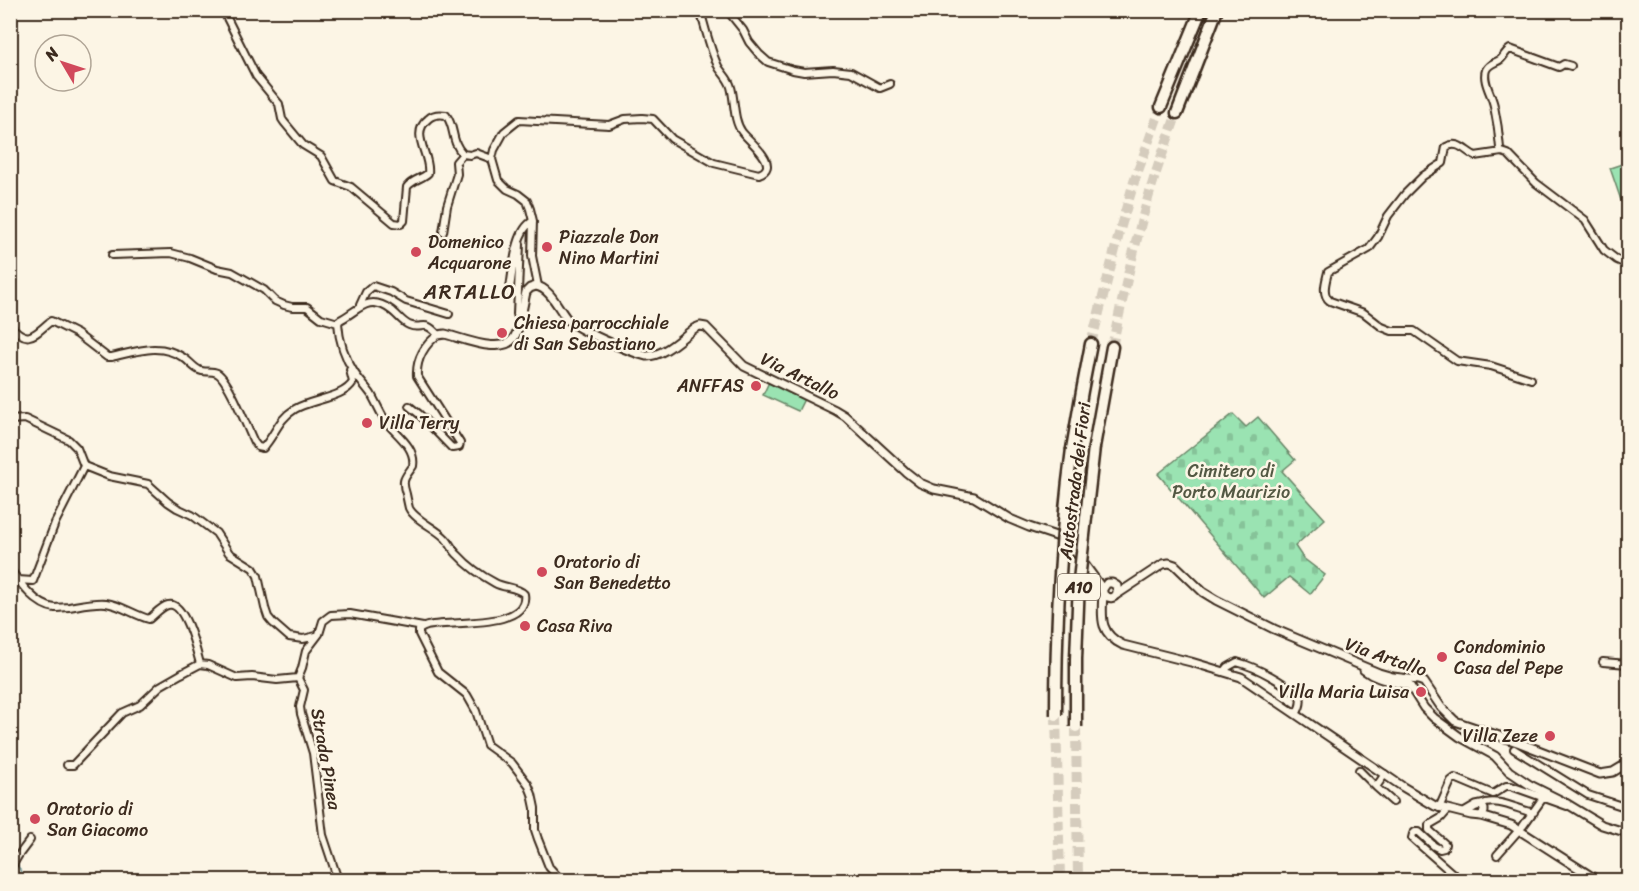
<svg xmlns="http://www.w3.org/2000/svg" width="1639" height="891" viewBox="0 0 1639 891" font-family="Sriracha,sans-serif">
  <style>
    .cemetery { fill: url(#cemetery-stones); stroke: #6a8668; stroke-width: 1.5 }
    .garden { fill: #9ae3b2; stroke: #6a8668; stroke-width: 1.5 }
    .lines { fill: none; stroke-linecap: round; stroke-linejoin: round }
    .stream { stroke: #679192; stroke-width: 1.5 }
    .motorway-tunnel { stroke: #d5ccbd; stroke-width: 10; stroke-dasharray: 10 5; stroke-linecap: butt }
    .minor-casing { stroke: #3b2a1e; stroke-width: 10 }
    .tertiary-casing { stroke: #3b2a1e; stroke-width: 11 }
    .motorway-casing { stroke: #3b2a1e; stroke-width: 15 }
    .minor { stroke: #fcf5e5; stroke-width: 6 }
    .tertiary { stroke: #fcf5e5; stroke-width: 7 }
    .motorway { stroke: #fcf5e5; stroke-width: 10 }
    .motorway-bridge-casing { stroke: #3b2a1e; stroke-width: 15; stroke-linecap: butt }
    .motorway-bridge { stroke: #fcf5e5; stroke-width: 10 }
    .poi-dot { fill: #d1495b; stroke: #fcf5e5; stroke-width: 2 }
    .labels { text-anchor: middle; stroke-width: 5; stroke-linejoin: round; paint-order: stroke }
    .shield { fill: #fcf5e5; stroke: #75675a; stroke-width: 1.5 }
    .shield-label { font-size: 16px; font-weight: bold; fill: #3b2a1e }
    .poi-label { font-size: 18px; fill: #3b2a1e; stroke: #fcf5e5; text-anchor: start }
    .street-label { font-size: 18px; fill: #3b2a1e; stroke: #fcf5e5 }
    .park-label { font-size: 18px; fill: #535843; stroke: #fcf5e5 }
    .quarter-label { font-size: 21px; letter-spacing: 1.5px; fill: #3b2a1e; stroke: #fcf5e5 }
  </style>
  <defs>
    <pattern id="cemetery-stones" width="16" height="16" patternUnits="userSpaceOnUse" patternTransform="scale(1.5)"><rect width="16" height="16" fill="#9ae3b2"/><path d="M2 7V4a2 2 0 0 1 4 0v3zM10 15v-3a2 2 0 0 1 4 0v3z" fill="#86c399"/></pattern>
  </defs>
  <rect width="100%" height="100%" fill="#fcf5e5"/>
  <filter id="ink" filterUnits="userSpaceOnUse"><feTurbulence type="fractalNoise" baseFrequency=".0167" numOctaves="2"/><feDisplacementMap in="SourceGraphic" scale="12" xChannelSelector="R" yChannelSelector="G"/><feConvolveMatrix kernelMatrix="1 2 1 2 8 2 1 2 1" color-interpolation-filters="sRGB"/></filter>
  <g filter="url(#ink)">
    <!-- cemetery -->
    <path class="cemetery" d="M1233 414 1246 427 1258 417 1295 460 1282 471 1325 519 1295 546 1303 558 1325 575 1310 594 1289 577 1264 598 1158 474Z"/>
    <!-- garden -->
    <path class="garden" d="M1625 163 1628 172V198L1621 200 1610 168Z
      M769 382 804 399 798 411 763 395Z"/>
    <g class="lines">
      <!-- stream -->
      <path class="stream" d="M10 850 14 857
        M16 862 22 874V880"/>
      <!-- motorway-tunnel -->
      <path class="motorway-tunnel" d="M1091 344 1121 226 1134 182 1161 107
        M1112 347C1124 292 1136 236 1153 182 1160 159 1169 136 1177 113
        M1056 715 1060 880
        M1076 727 1078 880"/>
      <defs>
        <path id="minor" d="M223 10 256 76 279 104 282 119 284 122 303 145 321 156 335 181 351 187 394 223 401 224 404 221 407 187C413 179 422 179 428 173 431 155 409 134 428 119 433 114 440 114 446 115 456 128 450 141 463 154
          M727 10 743 30 749 42 759 54 768 62 793 70 804 72 833 70 851 72 880 88 890 84
          M1500 148C1499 134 1497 120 1494 106 1492 95 1482 81 1486 70 1489 63 1496 63 1501 59 1505 55 1505 52 1510 49L1559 67 1564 64 1571 66
          M463 154 470 155 476 153 492 159
          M443 232 447 206 457 174 456 162 463 154
          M112 255 171 253 190 258 217 269 232 272 264 290 275 301 284 305 292 307H307L321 318 338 323
          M538 286 532 256 533 221 530 209 527 201 518 194 507 189 498 180 492 159 494 150 504 132 519 120 609 125 625 119 642 118 653 119 672 139 714 163 759 174C782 166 749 141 742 132 733 120 735 101 731 87 729 79 723 74 719 68 711 53 705 27 700 10
          M509 294C513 274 514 231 533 221
          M360 305 366 292 373 286 391 292 406 301 449 314
          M519 321 517 314 520 244
          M10 325C29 346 34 334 51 321L77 334 107 357H112C138 351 160 342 184 358 189 361 193 367 199 370 204 373 211 370 217 373 229 379 247 428 254 442L258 447 263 448C276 434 277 420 295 409 312 399 344 398 353 382L350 370
          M1531 379 1491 366 1457 361 1414 331H1392L1382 327 1364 313 1330 301C1321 294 1326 281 1328 272L1369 249 1378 237 1388 216 1405 194 1423 176 1443 163 1446 147C1458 140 1465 151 1475 156L1502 152 1508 154 1536 183 1585 220 1604 250 1617 260 1628 265
          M409 406 419 414 452 448 459 447 460 443 417 376C416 359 425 344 438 335 424 318 422 331 409 325 402 322 397 314 391 310 368 293 358 311 340 320L338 323C339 340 345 358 354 372 359 380 366 387 371 394 377 404 381 415 387 423 398 436 416 448 413 466 405 478 401 479 406 494 407 499 408 504 409 508 414 519 435 528 444 537 450 542 452 550 458 555 468 566 482 576 495 583 504 588 517 587 524 594 530 630 446 620 427 626 423 627 422 628 419 630V634L438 672 467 695 476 711 487 745 512 763 528 784 532 794 535 808V830L538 839 549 867 561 880
          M10 420 25 419 69 440 77 448 84 466 109 476 148 484 168 502 177 508 192 515 216 533 229 553 253 568 258 576 265 608 268 617 273 623 289 637 303 639 316 636
          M10 569C20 583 36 606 55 608 59 608 65 607 69 607 81 605 93 602 106 603 121 605 134 615 149 619 154 615 162 606 168 605 185 600 197 653 200 664
          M18 580 33 581 55 523 84 466
          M1603 662 1628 664
          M200 664 208 665 237 678 252 677 277 680 298 678 302 668 306 651 319 634 323 621 331 615 350 614 423 627
          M1224 672 1228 667 1237 662C1259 668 1283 682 1300 696 1302 703 1300 708 1296 714
          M298 678 304 690 300 707 301 714 313 753 323 835 338 880
          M1514 749 1588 795 1628 808
          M67 765H73L122 713 140 705 160 686 181 674 200 664
          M1359 770 1376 787 1385 774
          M1376 787 1393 802
          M1481 805C1495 797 1515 808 1530 812H1534
          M1439 808 1451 781 1455 778 1493 794 1506 786H1511L1567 806
          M1448 810 1441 818 1429 825V830L1445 844 1444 848 1440 849 1434 846 1419 832H1415L1413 834 1412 838 1460 880
          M1523 826 1543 798
          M1497 855 1519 830
          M10 870 18 856 30 840"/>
        <path id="tertiary" d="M438 335 445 334C462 338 507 358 516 334 521 321 523 306 526 292L530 288 536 286C550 288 558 308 567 319 579 331 628 351 646 356 663 357 682 337 695 328L700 326 706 327 744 366 835 410 845 416 906 472 920 483 934 489 974 497 1010 519 1029 527 1056 536 1068 542 1099 584 1104 595C1109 599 1114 599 1117 593V586L1112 583H1107L1103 589
          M1103 592C1102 616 1098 633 1123 645L1191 662 1241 677 1403 787 1435 806 1471 815 1481 816 1511 825 1597 880
          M1116 595 1163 564 1169 563 1175 565 1203 592 1216 600 1274 629 1379 673 1393 677 1418 680 1424 682 1441 707 1455 721 1520 743 1600 774 1613 772 1628 763
          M1364 670C1378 681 1394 681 1410 686L1424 708 1434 718 1460 737 1495 756 1509 771 1530 785 1564 802 1602 825 1628 833
          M1464 813 1476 806 1481 805 1484 809V812L1481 816"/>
        <path id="motorway" d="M1161 107 1201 10
          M1177 113 1217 10
          M1094 447 1112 347
          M1072 449 1082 391 1091 344"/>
      </defs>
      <!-- minor casing -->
      <use href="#minor" class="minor-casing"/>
      <!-- tertiary casing -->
      <use href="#tertiary" class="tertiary-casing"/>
      <!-- motorway casing -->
      <use href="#motorway" class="motorway-casing"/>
      <!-- minor -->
      <use href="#minor" class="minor"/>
      <!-- tertiary -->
      <use href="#tertiary" class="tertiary"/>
      <!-- motorway -->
      <use href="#motorway" class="motorway"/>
      <defs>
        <path id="motorway-bridge" d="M1056 715C1056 626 1060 537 1072 449
          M1076 727V659L1079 580 1094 447"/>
      </defs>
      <!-- motorway-bridge casing -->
      <use href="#motorway-bridge" class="motorway-bridge-casing"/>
      <!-- motorway-bridge -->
      <use href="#motorway-bridge" class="motorway-bridge"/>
    </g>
  </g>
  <!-- markers -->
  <g class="poi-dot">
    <circle cx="547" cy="247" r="6"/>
    <circle cx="416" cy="252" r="6"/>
    <circle cx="502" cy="333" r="6"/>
    <circle cx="756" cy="386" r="6"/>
    <circle cx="367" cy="423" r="6"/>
    <circle cx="542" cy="572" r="6"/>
    <circle cx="525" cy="626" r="6"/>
    <circle cx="1442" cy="657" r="6"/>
    <circle cx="1421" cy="692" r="6"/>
    <circle cx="1550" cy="736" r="6"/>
    <circle cx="35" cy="819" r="6"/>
  </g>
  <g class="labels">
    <!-- shield labels -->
    <rect class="shield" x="1058" y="574" width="42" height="26" rx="4.5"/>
    <g class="shield-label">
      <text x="1079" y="593">A10</text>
    </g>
    <!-- poi labels -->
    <g class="poi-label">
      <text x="559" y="243">Piazzale Don<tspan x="559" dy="21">Nino Martini</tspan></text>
      <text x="428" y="248">Domenico<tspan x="428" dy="21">Acquarone</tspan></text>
      <text x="514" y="329">Chiesa parrocchiale<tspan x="514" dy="21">di San Sebastiano</tspan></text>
      <text x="744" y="392" text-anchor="end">ANFFAS</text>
      <text x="379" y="429">Villa Terry</text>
      <text x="554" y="568">Oratorio di<tspan x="554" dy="21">San Benedetto</tspan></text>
      <text x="537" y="632">Casa Riva</text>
      <text x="1454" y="653">Condominio<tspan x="1454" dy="21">Casa del Pepe</tspan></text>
      <text x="1409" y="698" text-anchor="end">Villa Maria Luisa</text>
      <text x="1538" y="742" text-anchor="end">Villa Zeze</text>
      <text x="47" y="815">Oratorio di<tspan x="47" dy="21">San Giacomo</tspan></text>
    </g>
    <!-- street labels -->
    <g class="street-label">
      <text transform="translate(800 376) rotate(26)" y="6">Via Artallo</text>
      <text transform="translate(1075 481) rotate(-83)" y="6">Autostrada dei Fiori</text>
      <text transform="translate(1386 657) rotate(19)" y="6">Via Artallo</text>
      <text transform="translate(326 759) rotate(80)" y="6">Strada Pinea</text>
    </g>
    <!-- park labels -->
    <g class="park-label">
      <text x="1231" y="477">Cimitero di<tspan x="1231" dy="21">Porto Maurizio</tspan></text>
    </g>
    <!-- quarter labels -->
    <g class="quarter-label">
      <text x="470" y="299">ARTALLO</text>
    </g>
  </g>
  <!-- margin -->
  <rect width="1639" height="891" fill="none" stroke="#fcf5e5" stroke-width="36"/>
  <rect x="18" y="18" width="1603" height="855" fill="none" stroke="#3b2a1e" stroke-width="2" filter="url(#ink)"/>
  <!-- north arrow -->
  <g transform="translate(63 63) rotate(309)"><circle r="28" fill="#fcf5e5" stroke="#afa495" stroke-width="1.5"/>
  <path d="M0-4.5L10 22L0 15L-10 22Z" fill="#d1495b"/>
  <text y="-9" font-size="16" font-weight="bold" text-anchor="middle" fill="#3b2a1e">N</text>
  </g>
</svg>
